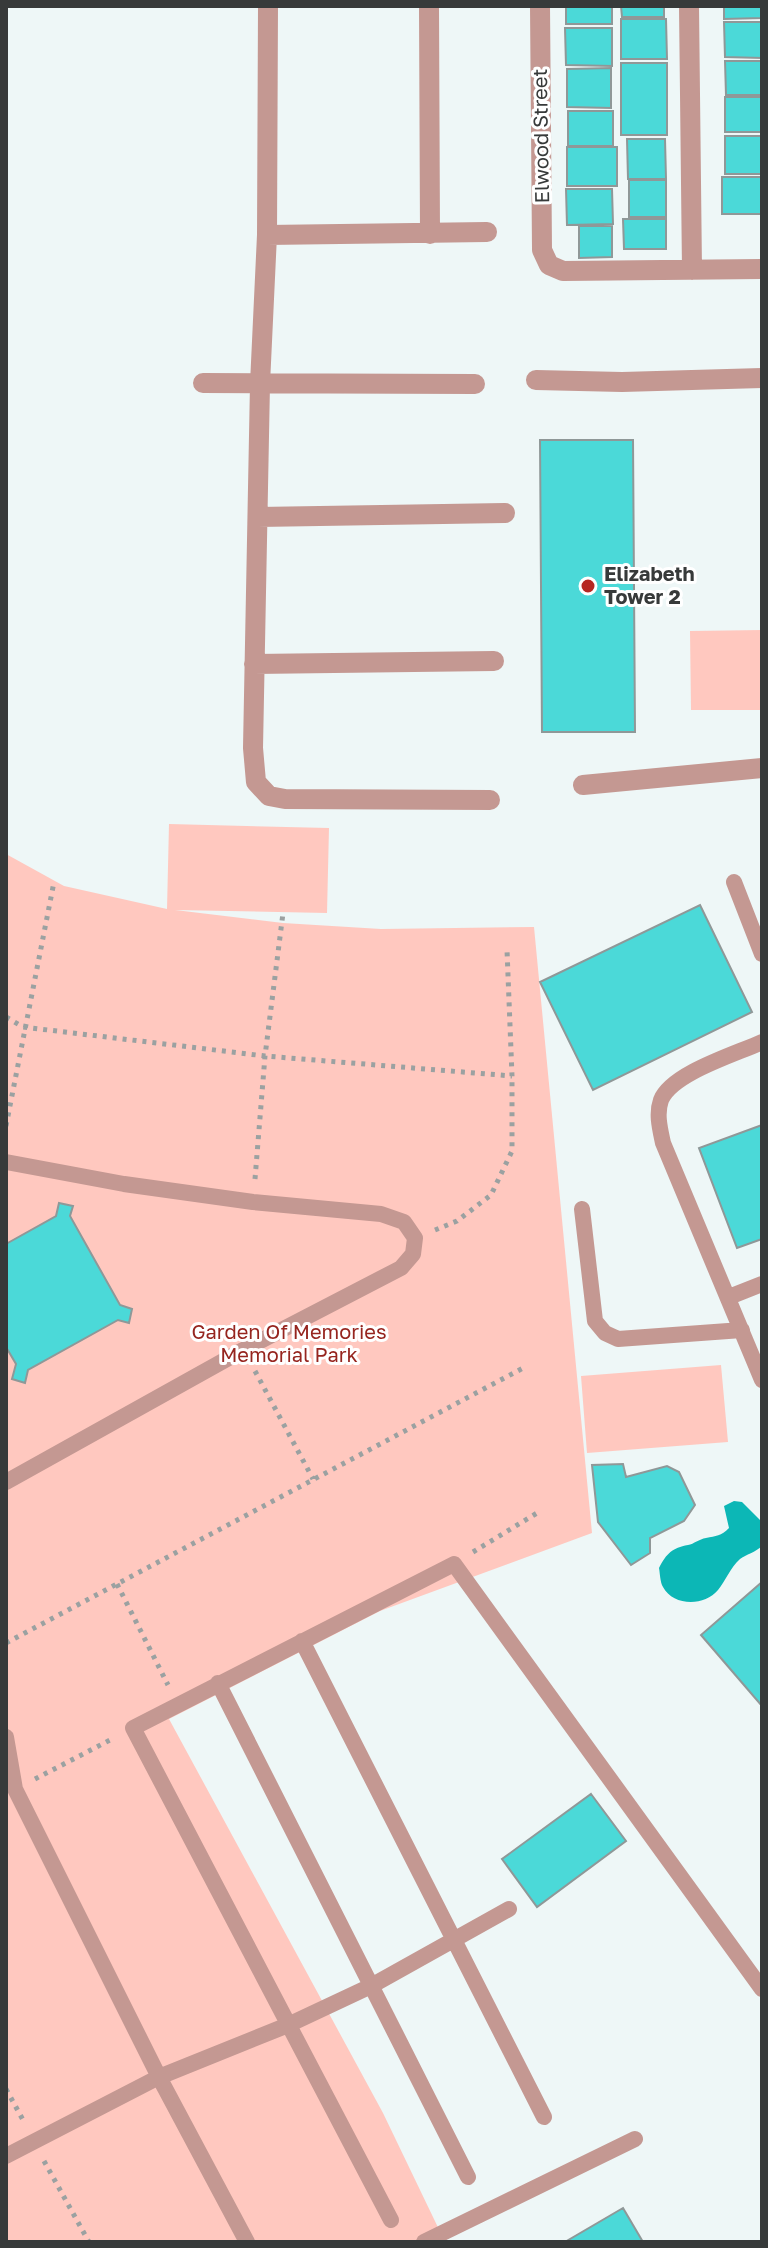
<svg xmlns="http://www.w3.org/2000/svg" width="768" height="2248" viewBox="0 0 768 2248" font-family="'Golos Text',sans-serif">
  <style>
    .green { fill: #ffc8bf }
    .water { fill: #0cb7b6 }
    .building { fill: #4bd9d8; stroke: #8f9898; stroke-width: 2 }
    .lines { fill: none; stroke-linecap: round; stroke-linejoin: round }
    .path { stroke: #9ba1a1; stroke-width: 5; stroke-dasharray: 4 6; stroke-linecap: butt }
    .lane { stroke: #c49892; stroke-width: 16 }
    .street { stroke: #c49892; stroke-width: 20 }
    .poi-dot { fill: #b62721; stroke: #fff; stroke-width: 3 }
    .labels { text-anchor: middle; stroke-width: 6; stroke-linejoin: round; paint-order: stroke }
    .street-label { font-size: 20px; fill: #373a3a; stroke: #fff }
    .poi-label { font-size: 20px; font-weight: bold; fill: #373a3a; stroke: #fff; text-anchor: start }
    .park-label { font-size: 20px; fill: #96251f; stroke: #fff }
  </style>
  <rect width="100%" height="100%" fill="#eef7f7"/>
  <!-- green -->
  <path class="green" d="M762 630V710H691L690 631Z
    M169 824 329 828 327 913 175 910 283 923 381 929 534 927 592 1533 380 1611 169 1719 383 2113 445 2242H6V854L64 886 167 909Z
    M721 1365 728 1442 587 1453 581 1376Z"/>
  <!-- water -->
  <path class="water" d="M734 1501 742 1502 762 1522V1546C756 1552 747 1554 740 1559 730 1568 726 1580 718 1590 704 1607 673 1606 663 1587 660 1582 660 1573 659 1568 667 1553 672 1548 688 1545 694 1544 699 1539 706 1538 716 1536 721 1536 729 1528L724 1506Z"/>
  <!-- building -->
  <path class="building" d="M566 6H612V24H566Z
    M621 6H664V17H622Z
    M724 6H762V18L724 19Z
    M621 19H666L667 59H621Z
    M724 22H762V58L725 57Z
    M565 28H612V66L566 65Z
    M725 61H762V95H726Z
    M621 63H667V135H621Z
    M611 68V108L567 107V69Z
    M725 97H761V132H725Z
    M568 111H613V146H568Z
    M725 136H761V174H725Z
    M627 139H665L666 179H628Z
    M567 147H617V186H567Z
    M722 177H762V214H722Z
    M629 180H666V217H629Z
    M566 189H612L613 224 567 225Z
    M623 219H666V249H624Z
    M579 226H612V257L579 258Z
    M540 440H633L635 732H542Z
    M700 905 752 1012 593 1090 540 982Z
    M762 1125V1239L737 1248 699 1148Z
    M59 1203 73 1206 70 1216 120 1305 132 1309 129 1323 118 1320 28 1370 25 1383 12 1379 16 1364 6 1347V1244L56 1216Z
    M623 1464 626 1477 667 1466 679 1472 695 1505 684 1521 650 1538V1553L631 1565 598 1522 592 1465Z
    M762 1582V1706L701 1635Z
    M591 1794 626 1841 537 1907 502 1859Z
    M623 2208 643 2242H565Z"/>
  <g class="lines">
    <!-- path -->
    <path class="path" d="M6 1017 23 1027 265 1056 512 1076
      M6 1126 54 882
      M255 1179 265 1056 283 913
      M435 1230 457 1221 491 1195 512 1151V1076L507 950
      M255 1371 313 1479
      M473 1552 537 1513
      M117 1584 168 1685
      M6 1643 525 1367
      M35 1779 112 1739
      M6 2089 23 2120
      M44 2161 89 2242"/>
    <!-- lane -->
    <path class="lane" d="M734 882 762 954
      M762 1042C736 1054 672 1073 661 1100 656 1114 660 1129 663 1143L762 1380
      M6 1162 124 1184 253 1202 381 1214 404 1222 415 1238 413 1254 401 1268 243 1350 6 1482
      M582 1209 595 1321 605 1333 618 1339 742 1330
      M729 1297 762 1284
      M302 1641 544 2117
      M218 1683 468 2177
      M6 1737 15 1789 159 2077 247 2242
      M6 2156 159 2077 288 2025 371 1986 509 1909
      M391 2220 133 1728 454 1564 762 1989
      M424 2242 635 2139"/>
    <!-- street -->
    <path class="street" d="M268 6 267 235 260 384 253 748 256 782 269 796 285 799 490 800
      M429 6 430 234
      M540 6 542 250 549 265 563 271 762 269
      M689 6 692 270
      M267 235 487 232
      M536 380 622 382 762 378
      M203 383 475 384
      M258 517 505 513
      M254 664 494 661
      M583 785 762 768"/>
  </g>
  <!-- markers -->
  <circle class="poi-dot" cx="588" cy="586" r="8"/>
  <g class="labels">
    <!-- street labels -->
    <g class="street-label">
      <text transform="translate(541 136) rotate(-91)" y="7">Elwood Street</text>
    </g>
    <!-- poi labels -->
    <g class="poi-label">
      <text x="604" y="581">Elizabeth<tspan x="604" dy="23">Tower 2</tspan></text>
    </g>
    <!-- park labels -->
    <g class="park-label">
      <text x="289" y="1339">Garden Of Memories<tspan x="289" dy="23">Memorial Park</tspan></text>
    </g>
  </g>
  <!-- border -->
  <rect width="768" height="2248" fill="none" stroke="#373a3a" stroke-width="16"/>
</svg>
